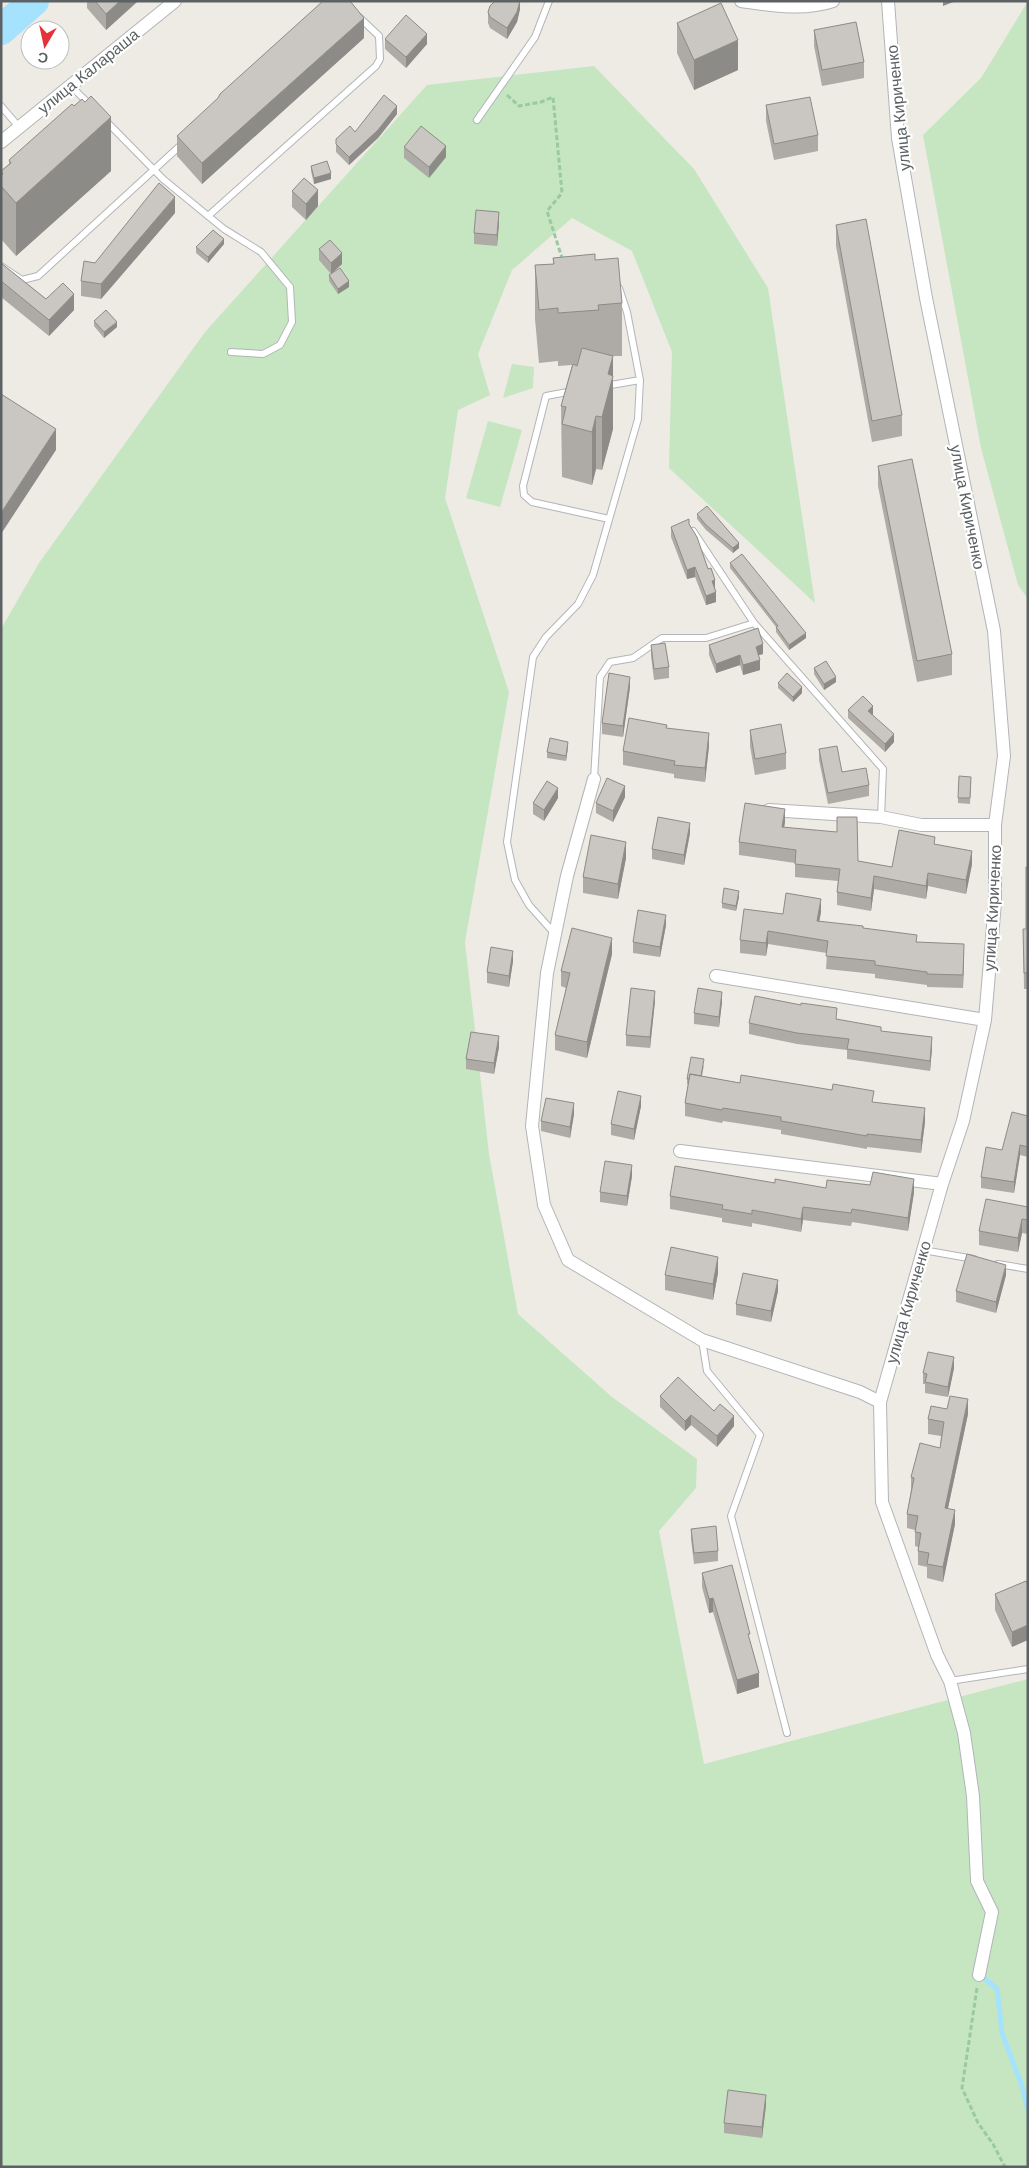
<svg xmlns="http://www.w3.org/2000/svg" width="1029" height="2168" viewBox="0 0 1029 2168" font-family="Helvetica,sans-serif">
  <style>
    .green { fill: #c5e6c1 }
    .lines { fill: none; stroke-linecap: round; stroke-linejoin: round }
    .stream { stroke: #a4e2fe; stroke-width: 5 }
    .river { stroke: #a4e2fe; stroke-width: 30 }
    .lane-casing { stroke: #b1b5b9; stroke-width: 8 }
    .street-casing { stroke: #b1b5b9; stroke-width: 14 }
    .path { stroke: #9bc9a2; stroke-width: 3; stroke-dasharray: 5 2.5; stroke-linecap: butt }
    .lane { stroke: #fff; stroke-width: 6 }
    .street { stroke: #fff; stroke-width: 12 }
    .wall { fill: #aeaaa6 }
    .shaded-wall { fill: #8d8b87 }
    .building { fill: #cac6c1; stroke: #8d8b87 }
    .labels { text-anchor: middle; stroke-width: 4.5; stroke-linejoin: round; paint-order: stroke }
    .street-label { font-size: 16px; fill: #5c6164; stroke: #fff }
  </style>
  <rect width="100%" height="100%" fill="#eeebe4"/>
  <!-- green -->
  <path class="green" d="M1028 1V599L1018 585 981 448 923 135 981 78Z
    M594 66 694 169 768 288 815 603 669 468 672 352 632 251 572 218 512 270 478 354 490 395 458 410 445 498 509 692 465 942 489 1154 518 1314 612 1397 697 1459 696 1488 659 1531 704 1764 1028 1679V2167H1V629L39 563 205 332 427 85Z
    M512 364 534 367 533 388 503 398Z
    M488 421 522 430 500 507 466 498Z"/>
  <g class="lines">
    <!-- stream -->
    <path class="stream" d="M984 1978 997 1989 1002 2033 1022 2086 1028 2111"/>
    <!-- river -->
    <path class="river" d="M1 30 34 1"/>
    <defs>
      <path id="lane" d="M70 85 91 106
        M1 106 19 127
        M105 120 163 179 224 229 261 252 290 287 292 322 280 345 263 354 231 352
        M477 120 535 37 549 1
        M208 216 376 66 380 59 379 36 359 17
        M1 266 22 280 38 276 182 144
        M605 386 640 380
        M573 391 546 396 523 486 524 495 532 502 609 519
        M693 531 754 623 883 769 881 817
        M594 779 600 677 610 662 633 658 662 638H706L754 623
        M555 934 529 905 515 880 507 842 533 657 546 637 578 604 593 575 638 419 640 380 627 312 619 288
        M923 1250 974 1259
        M998 1264 1028 1269
        M702 1340 707 1371 760 1435 731 1516 787 1733
        M950 1681 1028 1669"/>
      <path id="street" d="M741 1C770 5 803 11 833 1
        M888 1 898 138 926 298 994 631 1004 756 995 825V902L985 1020 963 1121 942 1184 880 1402 882 1502 937 1655 950 1681 964 1733 973 1796 977 1881 992 1912 979 1975
        M1 142 175 1
        M594 779 567 876 547 973 532 1126 544 1205 568 1260 702 1340 860 1392 880 1402
        M769 810 881 817 921 825H995
        M716 976 985 1020
        M680 1151 942 1184"/>
    </defs>
    <!-- lane casing -->
    <use href="#lane" class="lane-casing"/>
    <!-- street casing -->
    <use href="#street" class="street-casing"/>
    <!-- path -->
    <path class="path" d="M507 95 519 106 541 102 553 97 562 193 547 211 563 261
      M977 1988 962 2088 978 2123 993 2144 1005 2167"/>
    <!-- lane -->
    <use href="#lane" class="lane"/>
    <!-- street -->
    <use href="#street" class="street"/>
  </g>
  <!-- wall -->
  <path class="wall" d="M87 1H138L106 30 87 8Z
    M520 1V9L517 22 507 39 490 28 488 23V12Z
    M677 23 738 70 694 90 677 53Z
    M814 30 864 62V78L822 86 814 46Z
    M364 38 202 184 177 156V136Z
    M385 39 427 44 406 68 385 49Z
    M766 105 818 135V151L774 160 766 121Z
    M397 114 378 138 349 165 336 152V139Z
    M404 147 446 157 429 178 404 158Z
    M9 160 111 171 16 256 1 239V171L9 164Z
    M311 166 331 179 314 184 311 171Z
    M292 191 318 206 306 220 292 207Z
    M175 213 101 299 81 296V281L95 263Z
    M499 223 497 246 474 244V233Z
    M836 225 902 415V436L872 442 836 246Z
    M224 244 208 263 196 253V247Z
    M319 249 342 264 332 273 349 287 338 294 329 281V275L331 274 319 260Z
    M553 258 595 260 622 303V356H613V429L602 470 596 469 592 485 562 477 561 406 572 365 558 366V361L539 363 535 319V265L553 264Z
    M1 263 46 299 74 310 49 336 1 297Z
    M94 321 117 327 104 338 94 326Z
    M878 466 952 654V675L917 682 878 486Z
    M697 514 739 548 733 553 706 530 697 519Z
    M689 524 715 589 716 602 706 605 695 577 687 579 671 537V527Z
    M730 563 806 638 789 650 776 632V627L730 568Z
    M651 645 669 667V678L654 680 651 656Z
    M709 645 763 654 758 655 760 670 743 675 740 665 716 673 709 655Z
    M814 668 836 682 824 690 814 674Z
    M778 683 802 693 793 702 778 688Z
    M630 687 623 737 602 734V723Z
    M848 710 873 714V715L894 742 885 752 848 718Z
    M667 728 709 746 705 782 674 778V774L623 765V751Z
    M750 730 786 753V769L755 775 750 746Z
    M568 747 566 761 547 758V752Z
    M819 749 842 772 869 785V796L828 804 819 760Z
    M971 782 970 804 958 803V798Z
    M625 797 613 822 596 813V803Z
    M558 798 544 821 533 814V803Z
    M785 822 784 827 858 861 892 867 935 844 972 864 966 894 928 886 926 899 874 889 871 911 837 905V892L838 881 795 877V863L739 855V842Z
    M690 833 684 865 652 859V849Z
    M626 858 618 899 583 893V877Z
    M1028 867V989H1024L1023 929H1026Z
    M739 897 736 911 722 908V903Z
    M821 912 819 921 863 928 917 942 964 957 963 988 927 987V985L875 978V974L826 969 827 953 768 944 766 956 740 953V940L783 914Z
    M666 925 660 957 633 953V942Z
    M612 954 587 1058 555 1050V1035L566 988 561 986V971Z
    M513 961 509 987 487 983V972Z
    M655 1001 650 1048 626 1046V1035Z
    M722 1002 719 1027 694 1024V1013Z
    M837 1019 881 1031 932 1048 930 1071 847 1059V1050L797 1044 749 1034V1023Z
    M499 1047 494 1074 466 1069V1059Z
    M704 1065 702 1076 740 1083 874 1103 925 1122 921 1153 867 1147V1149L781 1134V1130L723 1121 722 1123 685 1116V1103L688 1084H687V1079Z
    M641 1106 634 1140 611 1135V1124Z
    M574 1114 570 1138 541 1131V1121Z
    M1028 1116V1157L1020 1155 1014 1193 981 1188V1177Z
    M632 1176 627 1206 600 1202V1192Z
    M775 1183 826 1188 914 1192 908 1231 852 1222 851 1226 803 1220 801 1232 752 1223V1227L722 1222V1218L670 1209V1196Z
    M1028 1207V1234L1022 1233 1018 1252 979 1245V1231Z
    M718 1273 713 1300 665 1290V1275Z
    M1006 1275 996 1313 956 1302V1291Z
    M778 1291 771 1322 736 1315V1304Z
    M954 1368 948 1397 925 1393V1384H923V1373Z
    M660 1396 714 1411 734 1426 717 1447 691 1425 685 1431 660 1407Z
    M968 1414 948 1508 955 1524 943 1582 927 1578V1567L918 1565V1547L915 1546V1530L907 1528V1514L911 1490V1477L940 1448 941 1436 928 1434V1419Z
    M691 1529 718 1551V1561L694 1564 691 1539Z
    M702 1573 750 1642 759 1687 737 1694 713 1612 709 1613 702 1587Z
    M1026 1581 1012 1647 995 1610V1594Z
    M766 2105 762 2138 724 2133V2123Z"/>
  <!-- shaded-wall -->
  <path class="shaded-wall" d="M120 1H138L106 30V14Z
    M520 1V9L517 22 507 39V28Z
    M943 1H956L943 6Z
    M364 18V38L202 184V163Z
    M427 34V44L406 68V57Z
    M738 40V70L694 90V60Z
    M397 106V114L378 138 349 165V157Z
    M111 117V171L16 256V203Z
    M446 146V157L429 178V167Z
    M331 173V179L314 184V178Z
    M318 190V206L306 220V204Z
    M175 197V213L101 299V284Z
    M499 212V223L497 246V235Z
    M224 239V244L208 263V257Z
    M342 253V264L331 274V263Z
    M349 281V287L338 294V289Z
    M74 294V310L49 336V320Z
    M117 322V327L104 338V332Z
    M613 356V379V376V429L602 470V417L608 374Z
    M596 416V469L592 485V432Z
    M56 429V450L1 534V513Z
    M739 543V548L733 553V548Z
    M695 567V577L687 579V570Z
    M715 580V589L712 581Z
    M716 592V602L706 605V596Z
    M806 633V638L789 650V645Z
    M763 644V654L756 656V647Z
    M740 655V665L716 673V664Z
    M760 660V670L743 675V665Z
    M630 677V687L623 737V726Z
    M836 677V682L824 690V684Z
    M802 687V693L793 702V697Z
    M873 706V714L868 719V711Z
    M709 733V746L705 782V768Z
    M894 734V742L885 752V744Z
    M568 742V747L566 761V756Z
    M625 786V797L613 822V811Z
    M558 788V798L544 821V810Z
    M785 809V822L782 840V827Z
    M690 823V833L684 865V855Z
    M626 842V858L618 899V884Z
    M972 851V864L966 894V880Z
    M928 873V886L926 899V886Z
    M874 876V889L871 911V898Z
    M739 891V897L736 911V906Z
    M821 899V912L817 934V921Z
    M666 915V925L660 957V947Z
    M768 931V944L766 956V943Z
    M612 938V954L587 1058V1042Z
    M964 944V957L963 988V975Z
    M513 951V961L509 987V976Z
    M655 991V1001L650 1048V1037Z
    M722 992V1002L719 1027V1017Z
    M499 1036V1047L494 1074V1063Z
    M932 1037V1048L930 1071V1061Z
    M641 1096V1106L634 1140V1129Z
    M574 1103V1114L570 1138V1127Z
    M925 1108V1122L921 1153V1140Z
    M1020 1145V1155L1014 1193V1182Z
    M632 1165V1176L627 1206V1196Z
    M914 1179V1192L908 1231V1218Z
    M803 1207V1220L801 1232V1219Z
    M1022 1219V1233L1018 1252V1238Z
    M718 1257V1273L713 1300V1284Z
    M1006 1265V1275L996 1313V1302Z
    M778 1280V1291L771 1322V1311Z
    M954 1357V1368L948 1397V1387Z
    M968 1399V1414L945 1522V1508Z
    M691 1415V1425L685 1431V1421Z
    M734 1416V1426L717 1447V1436Z
    M955 1510V1524L943 1582V1567Z
    M713 1598V1612L709 1613V1599Z
    M1028 1625V1640L1012 1647V1632Z
    M759 1673V1687L737 1694V1680Z
    M766 2095V2105L762 2138V2127Z"/>
  <!-- building -->
  <path class="building" d="M95 1H120L106 14Z
    M323 1H350L364 18 202 163 177 136 218 98 220 94Z
    M495 1H520L517 12 507 28 490 17 488 12 490 6Z
    M721 3 738 40 694 60 677 23Z
    M406 15 427 34 406 57 385 39Z
    M856 22 864 62 822 70 814 30Z
    M384 95 397 106 378 130 349 157 336 144V139L350 126 355 132Z
    M91 96 111 117 16 203 1 186V176L3 174 1 171 11 163 9 160 72 104 74 106 82 99 85 102Z
    M810 97 818 135 774 144 766 105Z
    M421 126 446 146 429 167 404 147Z
    M327 161 331 173 314 178 311 166Z
    M304 178 318 190 306 204 292 191Z
    M159 183 175 197 101 284 81 281 84 261 95 263Z
    M476 210 499 212 497 235 474 233Z
    M866 219 902 415 872 421 836 225Z
    M213 230 224 239 208 257 196 247Z
    M330 240 342 253 331 263 319 249Z
    M595 254V260L618 258 622 303 598 305 599 310 558 313V308L539 310 535 265 554 264 553 258Z
    M1 263 46 299 63 283 74 294 49 320 1 281Z
    M340 268 349 281 338 289 329 275Z
    M106 310 117 322 104 332 94 321Z
    M582 348 613 356 608 374 613 376 602 417 596 416 592 432 562 424 566 407 561 406 573 364 577 366Z
    M1 394 56 429 1 513Z
    M912 459 952 654 917 661 878 466Z
    M707 506 739 543 733 548 706 525 697 514Z
    M689 519V524L697 537 708 569 711 568 715 580 712 581 716 592 706 596 695 567 687 570 671 527Z
    M742 554 806 633 789 645 776 627 778 626 730 563Z
    M758 628 763 644 756 647 760 660 743 665 740 655 716 664 709 645Z
    M665 643 669 667 654 669 651 645Z
    M826 661 836 677 824 684 814 668Z
    M609 673 630 677 623 726 602 723Z
    M787 673 802 687 793 697 778 683Z
    M863 696 873 706 868 711 894 734 885 744 848 710Z
    M629 718 667 725 666 728 709 733 705 768 674 765 675 761 623 751Z
    M781 724 786 753 755 759 750 730Z
    M550 738 568 742 566 756 547 752Z
    M837 746 842 772 866 768 869 785 828 793 819 749Z
    M959 776 971 777 970 798H958Z
    M607 778 625 786 613 811 596 803Z
    M547 781 558 788 544 810 533 803Z
    M745 803 785 809 782 827 837 832V817H857L858 861 892 867 899 830 935 837 934 844 972 851 966 880 928 873 926 886 874 876 871 898 837 892 840 869 795 864 796 850 739 842Z
    M658 817 690 823 684 855 652 849Z
    M591 835 626 842 618 884 583 877Z
    M1026 867H1028V973H1024L1023 929H1026Z
    M724 888 739 891 736 906 722 903Z
    M786 893 821 899 817 921 863 926V928L917 935 916 942 964 944 963 975 927 974V972L875 965V961L826 956 828 941 768 931 766 943 740 940 744 909 783 914Z
    M638 910 666 915 660 947 633 942Z
    M572 928 612 938 587 1042 555 1035 570 973 561 971Z
    M491 947 513 951 509 976 487 972Z
    M631 988 655 991 650 1037 626 1035Z
    M698 988 722 992 719 1017 694 1013Z
    M755 996 801 1005V1003L837 1008 836 1019 881 1027V1031L932 1037 930 1061 847 1049 849 1039 797 1033 749 1023Z
    M471 1032 499 1036 494 1063 466 1059Z
    M691 1057 704 1059 701 1076 690 1074 689 1079H687Z
    M690 1074 740 1083 741 1075 832 1090 833 1084 874 1091 872 1102 925 1108 921 1140 867 1134V1136L781 1121V1117L723 1108 722 1110 685 1103Z
    M618 1091 641 1096 634 1129 611 1124Z
    M546 1098 574 1103 570 1127 541 1121Z
    M1012 1112 1028 1116V1147L1020 1145 1014 1182 981 1177 986 1147 1002 1150Z
    M605 1161 632 1165 627 1196 600 1192Z
    M675 1166 775 1183V1179L826 1188 827 1180 870 1185 873 1172 914 1179 908 1218 852 1209 851 1213 803 1207 801 1219 752 1210V1214L722 1209 723 1205 670 1196Z
    M986 1199 1028 1207V1220L1022 1219 1018 1238 979 1231Z
    M671 1247 718 1257 713 1284 665 1275Z
    M967 1254 1006 1265 996 1302 956 1291Z
    M743 1273 778 1280 771 1311 736 1304Z
    M928 1352 954 1357 948 1387 925 1382 927 1374 923 1373Z
    M678 1377 714 1411 720 1404 734 1416 717 1436 691 1415 685 1421 660 1396Z
    M950 1396 968 1399 945 1508 955 1510 943 1567 927 1564 929 1553 918 1551 921 1533 915 1532 918 1516 907 1514 914 1478 911 1477 920 1443 940 1448 944 1422 928 1419 931 1406 947 1409Z
    M716 1526 718 1551 694 1553 691 1529Z
    M732 1565 750 1634H748L759 1673 737 1680 713 1598 709 1599 702 1573Z
    M1026 1581 1028 1585V1625L1012 1632 995 1594Z
    M728 2090 766 2095 762 2127 724 2123Z"/>
  <g class="labels">
    <!-- street labels -->
    <g class="street-label">
      <text transform="translate(88 71) rotate(-39)" y="6">улица Калараша</text>
      <text transform="translate(898 108) rotate(-96)" y="6">улица Кириченко</text>
      <text transform="translate(968 507) rotate(79)" y="6">улица Кириченко</text>
      <text transform="translate(992 908) rotate(-87)" y="6">улица Кириченко</text>
      <text transform="translate(908 1302) rotate(-74)" y="6">улица Кириченко</text>
    </g>
  </g>
  <!-- border -->
  <rect width="1029" height="2168" fill="none" stroke="#5c6164" stroke-width="5"/>
  <!-- north arrow -->
  <g transform="translate(45 45) rotate(189)"><circle r="24" fill="#ffffff" stroke="#bec0c1"/>
  <path d="M0-4L9 19L0 12L-9 19Z" fill="#e73139"/>
  <text y="-8" font-size="14" font-weight="bold" text-anchor="middle" fill="#5c6164">С</text>
  </g>
</svg>
